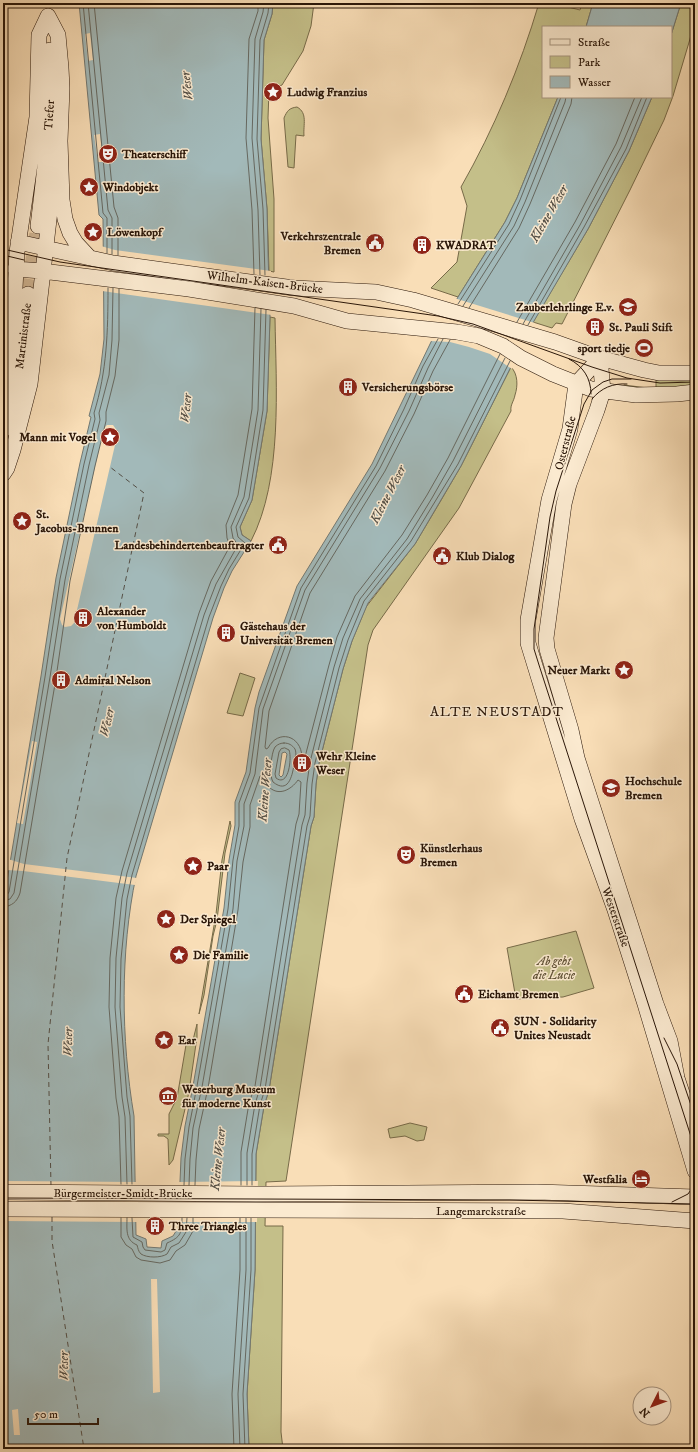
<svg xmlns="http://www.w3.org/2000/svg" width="698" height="1452" viewBox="0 0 698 1452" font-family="'IM FELL DW Pica',serif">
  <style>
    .green { fill: #c4bf89; stroke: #776a48 }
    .water { fill: #a2b9b9; stroke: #727872; fill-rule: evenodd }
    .pier { fill: #f9deb7 }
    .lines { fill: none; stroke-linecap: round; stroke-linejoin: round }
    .shore { stroke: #666860; stroke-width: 1 }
    .ferry { stroke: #544f46; stroke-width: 1; stroke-dasharray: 5 4; stroke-linecap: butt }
    .secondary-tunnel { stroke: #d0b694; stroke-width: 15; stroke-dasharray: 15 8; stroke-linecap: butt }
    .secondary-casing { stroke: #2a1608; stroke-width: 16 }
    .secondary { stroke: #fbead0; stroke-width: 15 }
    .tram { stroke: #2a1608; stroke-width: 1 }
    .labels { text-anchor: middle; stroke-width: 3; stroke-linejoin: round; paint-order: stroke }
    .poi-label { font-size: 12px; font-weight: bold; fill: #2a1608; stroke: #fbead0; text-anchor: start }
    .street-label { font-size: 12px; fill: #2a1608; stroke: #fbead0 }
    .park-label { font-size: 12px; font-style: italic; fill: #605135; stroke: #fbead0 }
    .water-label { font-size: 13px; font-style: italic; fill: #544f46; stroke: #fbead0 }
    .quarter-label { font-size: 14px; letter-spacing: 1px; fill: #2a1608; stroke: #fbead0 }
  </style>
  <rect width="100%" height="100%" fill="#f9deb7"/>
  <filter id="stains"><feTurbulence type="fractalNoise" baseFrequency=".005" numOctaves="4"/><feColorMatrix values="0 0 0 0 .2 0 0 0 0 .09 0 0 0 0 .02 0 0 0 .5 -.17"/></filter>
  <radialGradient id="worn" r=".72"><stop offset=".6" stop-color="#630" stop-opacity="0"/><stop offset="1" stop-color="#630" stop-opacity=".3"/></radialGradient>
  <!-- green -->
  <path class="green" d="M273 3H314L311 26 303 51 282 85 269 90 268 118 274 199V272L269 271 267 209 261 139 264 40 272 14Z
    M539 3H552L580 10 582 3H593L586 27H543V97H558L517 198 505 222 458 297 431 288 457 262 467 206 461 187C494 129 520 67 539 3Z
    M681 3H695V20L690 39 673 96 664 120 630 190 562 324 556 323 552 328 533 322 588 229 629 151 652 97H671V35Z
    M297 107C308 113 303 125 304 136L296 135 294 168 288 167 284 118C287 111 289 108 297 107Z
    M270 317 275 318C276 387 283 479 251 541L242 535 240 527 252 500 267 411Z
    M511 367C518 374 518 386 515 395 514 401 510 405 511 411L459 508 373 630 368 645 286 1181 266 1182 265 1226H283L281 1432 283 1449H249L247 1394 255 1270 256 1154 264 1106 269 1090 311 826 314 817 316 784 319 763 343 669 352 641 366 607 415 544 440 502 461 466Z
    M656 380 681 381 695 380V388L662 391 623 389 624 385 656 389Z
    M240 673 255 678 243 716 227 713Z
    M230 821 231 826 225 853 217 920 213 936 204 995 199 1014 216 914 222 860Z
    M576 931 594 988 563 997 516 999 507 948Z
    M197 1024V1037L189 1092 173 1160 169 1165 168 1139 164 1136H158V1134H169V1114L177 1098 187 1039 193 1040Z
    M410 1123 427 1127 424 1140 417 1141 405 1136 390 1138 388 1129Z"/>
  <!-- water -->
  <path class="water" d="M79 3H273L272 14 264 40 261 139 267 209 268 252 270 317 267 411 252 500 240 527 242 535 251 541 232 571 224 588 213 618 136 876C120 952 121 1039 134 1116L136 1235 146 1239 147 1247 161 1248 162 1241 173 1236 178 1228 181 1158 185 1126 193 1086 224 908 229 860 235 825V802L246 772 255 708 259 692 297 586 372 464 431 342 458 297 505 222 517 198 558 97H652L629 151 588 229 534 321 461 466 415 544 368 603 352 641 343 669 319 763 316 784 314 817 311 826 269 1090 264 1106 256 1154 255 1270 247 1394 249 1449H3V905L41 676 56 578 80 463 91 417 89 416 100 374 104 339 103 219 99 215ZM285 752 287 754 283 775 281 777 279 775 282 753Z
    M593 3H681L671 35V27H586Z"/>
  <!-- pier -->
  <path class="pier" d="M90 33 93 60 88 61 85 34Z
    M100 134 103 162H98L94 135Z
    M101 246 115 250 271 271 272 315 102 291Z
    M454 298 535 323 512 369 490 354 469 347 450 342 430 341Z
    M107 425H113L118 432 74 623 71 626 65 627 62 625 60 619 104 428Z
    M32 741 37 742 23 824 17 823Z
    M8 859 24 864 137 878 135 885 23 871 6 870Z
    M3 1181 138 1182V1222L3 1221Z
    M258 1181 257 1222H176L179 1182Z
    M151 1279H157L160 1392 153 1393Z
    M18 1409 20 1435H14L12 1410Z"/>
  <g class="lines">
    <!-- shore -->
    <path class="shore" d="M83 3 103 213 107 218V253
      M88 3 108 210 112 218V254
      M94 3 114 207 118 218V255
      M254 274 252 210 246 138 249 39 258 11V3
      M260 275 258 210 252 138 255 39 263 12 264 3
      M265 275 263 209 257 139 260 40 268 13 269 3
      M458 304 509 224 520 200 561 97
      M463 306 514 226 525 202 565 102 566 97
      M469 308 519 228 530 204 571 104 572 97
      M517 322 575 222 616 144 635 97
      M523 324 580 225 621 147 642 97
      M528 325 584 227 626 149 647 97
      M450 340 433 371 414 414 385 471 310 593 269 711 265 747 266 749 268 748C278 729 301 735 302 757L303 758 305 757 329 665 337 637 355 596 402 535 427 495 448 458 500 354
      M284 743C289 743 292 745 295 749 297 754 295 760 294 765 292 777 288 794 273 782 269 776 271 753 275 747 278 744 281 743 284 743Z
      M285 748 289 750C292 757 289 788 276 778L275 774 279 752 281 749Z
      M3 896 7 895 9 892 45 677 60 579 84 464 95 419 94 413C107 371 108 331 108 288
      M3 901 10 899 14 893 50 677 65 580 89 465 100 420 99 413 109 375 112 340 113 288
      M3 907C12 906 17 902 20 893L56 678 70 581 95 466 106 421V412L115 376 119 340V289
      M121 1184 119 1117 116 1098 109 1007 110 958 116 898 122 871 199 613 211 581 230 546 227 538 226 525 238 495 252 409 255 308
      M127 1184 125 1117 122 1097 115 1007 116 958 122 898 127 873 204 615 216 584 238 545 233 538 231 527 244 497 258 410 261 309
      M132 1184 130 1116 127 1097 120 1007 121 959 127 899 132 875 209 617 221 586 229 569 245 543 238 537 236 527 249 498 263 410 266 310
      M184 1185 185 1159 189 1127 197 1086 228 909 233 860 239 826V803L250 773 259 708 301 588 376 466 404 409 423 366 438 339
      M189 1185 190 1159 193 1128 202 1087 233 909 237 861 244 826V804L255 774 263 709 305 590 380 468 409 411 428 368 443 339
      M195 1185 196 1160 199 1129 208 1088 238 910 243 862 250 827V805L260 776 262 775C265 778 265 783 268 786 278 797 291 790 298 780L301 782 299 814 296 824 255 1086 249 1103 241 1152V1185
      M247 1185V1153L255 1104 260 1088 302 825 305 815 307 783 310 762 334 667 343 638 360 599 407 539 432 498 453 461 505 358
      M252 1185V1154L260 1105 265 1089 307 826 310 816 312 784 315 763 339 668 348 640 364 601 411 541 436 500 458 464 510 361
      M121 1218V1237L126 1245 132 1249 136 1257 141 1260 160 1263 170 1260 176 1251 185 1245 193 1231V1218
      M127 1218C127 1229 125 1240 137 1245 138 1248 138 1251 141 1254 147 1258 161 1258 167 1254L171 1247 179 1243 186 1232 187 1218
      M132 1218 133 1237 142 1242 143 1247 145 1250 161 1252 165 1250 167 1243C181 1237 182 1233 182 1218
      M234 1449 232 1394 240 1270V1218
      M240 1449 238 1394 246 1270V1218
      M245 1449 243 1394 251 1270V1218"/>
    <!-- ferry -->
    <path class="ferry" d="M51 1186 48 1044 67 858 144 493 110 467
      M52 1217V1241L84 1449"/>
    <!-- secondary-tunnel -->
    <path class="secondary-tunnel" d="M28 294 38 226"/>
    <defs>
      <path id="secondary" d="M48 16 58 35 61 68 62 88 60 141 62 200 65 219 70 233 76 243 89 257
        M38 226C45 167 53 109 50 50
        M18 242 113 263 294 288 376 292 413 300 555 342 600 358 644 370 659 373H695
        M15 269 42 271 189 289 294 306 347 321 457 332 479 336 503 346 521 358 553 374 591 389 636 395 677 394 695 392
        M600 358 576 384 570 429 549 500 528 620V643L582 819 615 910 645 1004 695 1171
        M600 358 603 391 597 410 569 484 564 504 546 638 547 649 571 730 577 758 656 1004 670 1041 677 1078 695 1132
        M3 403 13 323 17 252 37 117 39 35 48 16
        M9 428 17 388 28 294
        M3 474 7 468 13 450 30 384 53 185 60 159
        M3 1192 267 1194 537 1192 695 1197
        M3 1209 563 1211 695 1221"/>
    </defs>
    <!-- secondary casing -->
    <use href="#secondary" class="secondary-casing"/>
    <!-- secondary -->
    <use href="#secondary" class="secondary"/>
    <!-- tram -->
    <path class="tram" d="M3 249 60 262 438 316 473 324 592 367 627 378 660 383 695 382
      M3 255 24 260
      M569 359C583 366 591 378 591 394
      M631 379H612L603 382 592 390 584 404 556 491 550 517 534 629V649L539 665 695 1149
      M592 399C601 388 613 383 627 384
      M664 1038 677 1064 695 1117
      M3 1198 510 1200 695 1204
      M672 1202 688 1194 695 1184"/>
  </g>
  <!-- icons -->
  <defs>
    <symbol id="sight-disc" viewBox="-11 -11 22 22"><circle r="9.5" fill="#8f2418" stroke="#fbead0"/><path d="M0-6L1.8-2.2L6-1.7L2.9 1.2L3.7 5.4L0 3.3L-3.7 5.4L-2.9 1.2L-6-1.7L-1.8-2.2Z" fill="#fff"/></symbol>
    <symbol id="theatre-disc" viewBox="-11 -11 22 22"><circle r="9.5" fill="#8f2418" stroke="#fbead0"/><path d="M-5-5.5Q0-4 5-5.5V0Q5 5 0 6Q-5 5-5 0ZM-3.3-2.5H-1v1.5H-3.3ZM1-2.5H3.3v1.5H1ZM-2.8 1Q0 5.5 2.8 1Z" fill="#fff"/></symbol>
    <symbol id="civic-disc" viewBox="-11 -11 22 22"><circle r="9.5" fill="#8f2418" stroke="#fbead0"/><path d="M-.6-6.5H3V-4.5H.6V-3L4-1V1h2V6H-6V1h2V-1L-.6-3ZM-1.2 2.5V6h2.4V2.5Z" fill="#fff"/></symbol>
    <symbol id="building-disc" viewBox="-11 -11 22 22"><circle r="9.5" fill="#8f2418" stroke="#fbead0"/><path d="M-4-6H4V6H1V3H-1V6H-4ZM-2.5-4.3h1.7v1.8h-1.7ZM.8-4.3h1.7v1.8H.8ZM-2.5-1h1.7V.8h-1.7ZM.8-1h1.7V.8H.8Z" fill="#fff"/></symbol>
    <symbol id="school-disc" viewBox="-11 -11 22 22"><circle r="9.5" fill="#8f2418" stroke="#fbead0"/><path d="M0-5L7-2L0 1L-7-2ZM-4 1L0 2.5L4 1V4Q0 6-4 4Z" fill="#fff"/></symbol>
    <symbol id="stadium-disc" viewBox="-11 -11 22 22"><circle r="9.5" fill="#8f2418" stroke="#fbead0"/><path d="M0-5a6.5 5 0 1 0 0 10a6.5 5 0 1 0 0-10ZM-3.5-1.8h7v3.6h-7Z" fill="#fff"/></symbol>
    <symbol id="university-disc" viewBox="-11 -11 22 22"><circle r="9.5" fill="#8f2418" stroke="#fbead0"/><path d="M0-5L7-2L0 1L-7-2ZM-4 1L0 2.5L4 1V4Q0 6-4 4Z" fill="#fff"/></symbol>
    <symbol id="museum-disc" viewBox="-11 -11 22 22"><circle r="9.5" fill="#8f2418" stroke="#fbead0"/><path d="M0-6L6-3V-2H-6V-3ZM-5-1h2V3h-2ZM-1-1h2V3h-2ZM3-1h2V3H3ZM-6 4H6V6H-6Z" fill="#fff"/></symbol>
    <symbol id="hotel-disc" viewBox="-11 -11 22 22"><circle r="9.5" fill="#8f2418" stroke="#fbead0"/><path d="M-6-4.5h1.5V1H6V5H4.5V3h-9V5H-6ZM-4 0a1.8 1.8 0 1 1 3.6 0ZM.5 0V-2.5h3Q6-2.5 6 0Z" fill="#fff"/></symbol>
  </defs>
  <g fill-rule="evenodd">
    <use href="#sight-disc" x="262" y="81" width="22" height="22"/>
    <use href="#theatre-disc" x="97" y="143" width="22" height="22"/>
    <use href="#sight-disc" x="78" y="176" width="22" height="22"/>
    <use href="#sight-disc" x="82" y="221" width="22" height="22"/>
    <use href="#civic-disc" x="364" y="232" width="22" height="22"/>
    <use href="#building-disc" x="411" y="234" width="22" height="22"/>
    <use href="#school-disc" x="617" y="296" width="22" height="22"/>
    <use href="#building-disc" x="584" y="316" width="22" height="22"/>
    <use href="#stadium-disc" x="633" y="337" width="22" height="22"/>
    <use href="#building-disc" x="337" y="376" width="22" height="22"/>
    <use href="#sight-disc" x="99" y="426" width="22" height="22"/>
    <use href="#sight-disc" x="11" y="510" width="22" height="22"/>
    <use href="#civic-disc" x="267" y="534" width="22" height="22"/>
    <use href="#civic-disc" x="431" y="545" width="22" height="22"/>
    <use href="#building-disc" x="72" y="607" width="22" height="22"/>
    <use href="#building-disc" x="215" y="622" width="22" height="22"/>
    <use href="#sight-disc" x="613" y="659" width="22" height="22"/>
    <use href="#building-disc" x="50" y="669" width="22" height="22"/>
    <use href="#building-disc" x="291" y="752" width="22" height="22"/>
    <use href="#university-disc" x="600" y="777" width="22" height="22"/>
    <use href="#theatre-disc" x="395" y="844" width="22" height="22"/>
    <use href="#sight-disc" x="182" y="855" width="22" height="22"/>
    <use href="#sight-disc" x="155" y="908" width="22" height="22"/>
    <use href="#sight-disc" x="168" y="944" width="22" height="22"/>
    <use href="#civic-disc" x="453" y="983" width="22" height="22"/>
    <use href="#civic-disc" x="489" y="1017" width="22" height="22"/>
    <use href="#sight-disc" x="153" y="1029" width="22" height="22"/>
    <use href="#museum-disc" x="157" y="1085" width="22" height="22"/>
    <use href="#hotel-disc" x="630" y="1168" width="22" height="22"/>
    <use href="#building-disc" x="144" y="1215" width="22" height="22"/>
  </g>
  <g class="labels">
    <!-- poi labels -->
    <g class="poi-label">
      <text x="287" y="96">Ludwig Franzius</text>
      <text x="122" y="158">Theaterschiff</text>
      <text x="103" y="191">Windobjekt</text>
      <text x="107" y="236">Löwenkopf</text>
      <text x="361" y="240" text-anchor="end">Verkehrszentrale<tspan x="361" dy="14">Bremen</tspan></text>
      <text x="436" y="249">KWADRAT</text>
      <text x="614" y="311" text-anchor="end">Zauberlehrlinge E.v.</text>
      <text x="609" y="331">St. Pauli Stift</text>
      <text x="630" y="352" text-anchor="end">sport tiedje</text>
      <text x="362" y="391">Versicherungsbörse</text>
      <text x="96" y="441" text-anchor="end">Mann mit Vogel</text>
      <text x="36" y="518">St.<tspan x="36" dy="14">Jacobus-Brunnen</tspan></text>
      <text x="264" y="549" text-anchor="end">Landesbehindertenbeauftragter</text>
      <text x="456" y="560">Klub Dialog</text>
      <text x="97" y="615">Alexander<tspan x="97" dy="14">von Humboldt</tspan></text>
      <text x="240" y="630">Gästehaus der<tspan x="240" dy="14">Universität Bremen</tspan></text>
      <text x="610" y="674" text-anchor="end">Neuer Markt</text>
      <text x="75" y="684">Admiral Nelson</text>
      <text x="316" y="760">Wehr Kleine<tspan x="316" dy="14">Weser</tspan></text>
      <text x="625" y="785">Hochschule<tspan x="625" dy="14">Bremen</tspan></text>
      <text x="420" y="852">Künstlerhaus<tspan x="420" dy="14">Bremen</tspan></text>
      <text x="207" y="870">Paar</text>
      <text x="180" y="923">Der Spiegel</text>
      <text x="193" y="959">Die Familie</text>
      <text x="478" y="998">Eichamt Bremen</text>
      <text x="514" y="1025">SUN - Solidarity<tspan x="514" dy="14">Unites Neustadt</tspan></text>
      <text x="178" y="1044">Ear</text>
      <text x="182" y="1093">Weserburg Museum<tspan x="182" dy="14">für moderne Kunst</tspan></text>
      <text x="627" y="1183" text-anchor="end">Westfalia</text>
      <text x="169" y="1230">Three Triangles</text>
    </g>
    <!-- street labels -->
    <g class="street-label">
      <text transform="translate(49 115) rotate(-86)" y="4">Tiefer</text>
      <text transform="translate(265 282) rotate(7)" y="4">Wilhelm-Kaisen-Brücke</text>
      <text transform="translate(23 336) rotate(-83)" y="4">Martinistraße</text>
      <text transform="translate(565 443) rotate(-76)" y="4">Osterstraße</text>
      <text transform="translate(616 917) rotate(71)" y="4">Westerstraße</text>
      <text x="123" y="1197">Bürgermeister-Smidt-Brücke</text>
      <text x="481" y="1215">Langemarckstraße</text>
    </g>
    <!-- park labels -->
    <g class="park-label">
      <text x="554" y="965">Ab geht<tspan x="554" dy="14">die Lucie</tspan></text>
    </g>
    <!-- water labels -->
    <g class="water-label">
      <text transform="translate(186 86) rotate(-97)" y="5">Weser</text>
      <text transform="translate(548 213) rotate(-60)" y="5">Kleine Weser</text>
      <text transform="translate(185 408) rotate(-84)" y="5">Weser</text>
      <text transform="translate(387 494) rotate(-63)" y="5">Kleine Weser</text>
      <text transform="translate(106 722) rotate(-77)" y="5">Weser</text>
      <text transform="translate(264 790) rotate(-85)" y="5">Kleine Weser</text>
      <text transform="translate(67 1042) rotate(-89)" y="5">Weser</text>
      <text transform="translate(217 1159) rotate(-84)" y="5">Kleine Weser</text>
      <text transform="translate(63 1366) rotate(-90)" y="5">Weser</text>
    </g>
    <!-- quarter labels -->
    <g class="quarter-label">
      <text x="497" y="716">ALTE NEUSTADT</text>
    </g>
  </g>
  <!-- margin -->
  <rect width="698" height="1452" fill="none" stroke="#f9deb7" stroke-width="16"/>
  <rect x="4" y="4" width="690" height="1444" fill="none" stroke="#2a1608" stroke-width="2"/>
  <rect x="8" y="8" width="682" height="1436" fill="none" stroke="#2a1608"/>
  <!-- legend -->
  <rect x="542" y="26" width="130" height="72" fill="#fbead0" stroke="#a79580"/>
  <rect x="550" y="39" width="20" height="6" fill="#fbead0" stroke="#a79580"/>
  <text x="578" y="46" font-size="12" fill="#2a1608">Straße</text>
  <rect x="550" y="56" width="20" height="12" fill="#c4bf89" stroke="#a79580"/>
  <text x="578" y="66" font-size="12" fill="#2a1608">Park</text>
  <rect x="550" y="76" width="20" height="12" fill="#a2b9b9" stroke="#a79580"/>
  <text x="578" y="86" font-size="12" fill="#2a1608">Wasser</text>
  <!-- north arrow -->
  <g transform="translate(652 1406) rotate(228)"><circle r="19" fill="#fbead0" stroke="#a79580"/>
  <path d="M0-3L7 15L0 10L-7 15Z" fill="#8f2418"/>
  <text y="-6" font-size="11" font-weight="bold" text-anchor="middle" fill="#2a1608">N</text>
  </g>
  <!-- scale -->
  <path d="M28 1418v6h70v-6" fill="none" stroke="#2a1608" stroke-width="2"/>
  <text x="34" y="1418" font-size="12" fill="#2a1608" stroke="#fbead0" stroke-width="3" paint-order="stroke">50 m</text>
  <rect width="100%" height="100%" filter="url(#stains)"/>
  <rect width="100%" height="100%" fill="url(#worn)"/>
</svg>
